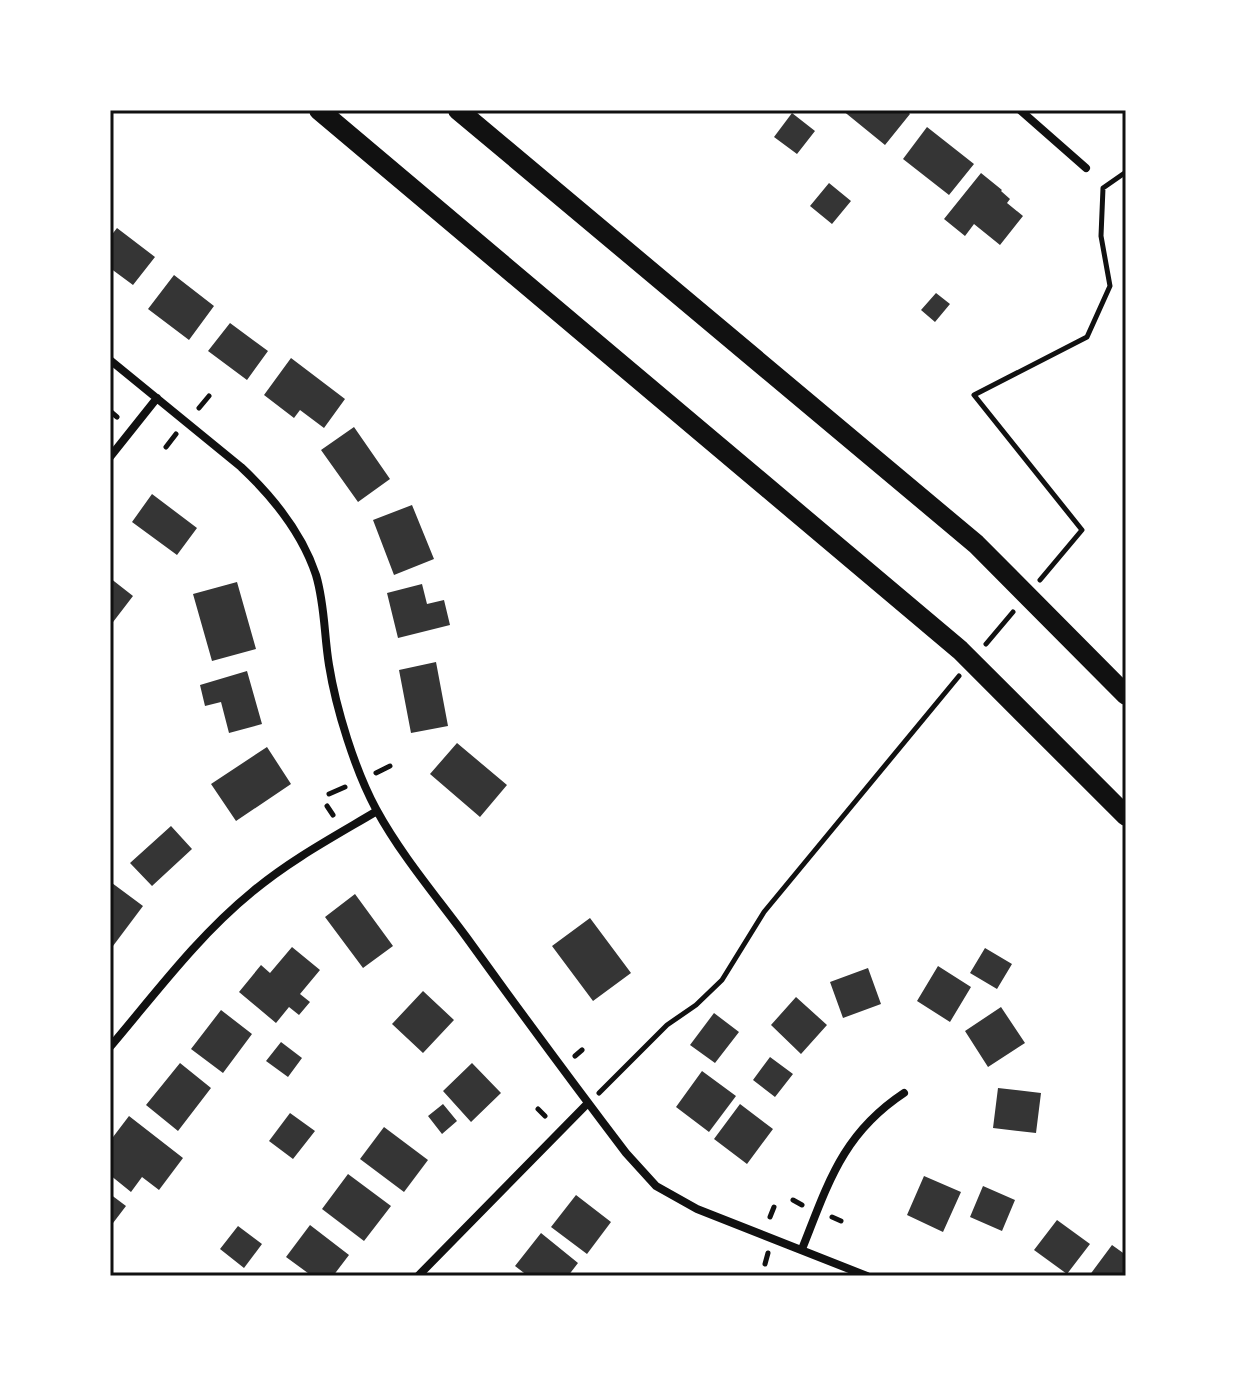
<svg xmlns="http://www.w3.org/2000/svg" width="1236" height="1386" viewBox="0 0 1236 1386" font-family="Helvetica,sans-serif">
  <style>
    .building { fill: #353535 }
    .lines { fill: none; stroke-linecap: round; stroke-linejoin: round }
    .path { stroke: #111; stroke-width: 5 }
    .minor { stroke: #111; stroke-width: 8 }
    .motorway { stroke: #111; stroke-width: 20 }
    .neatline { fill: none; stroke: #111; stroke-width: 3 }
  </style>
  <rect width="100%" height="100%" fill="#fff"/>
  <!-- building -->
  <path class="building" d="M842 110H906L910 114 885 145Z
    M792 113 815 131 797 154 774 137Z
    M927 127 974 164 949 195 903 159Z
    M981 173 1002 190 1001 191 1010 199 1007 203 1023 216 1000 245 974 224 965 236 944 219Z
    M829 183 851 201 832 224 810 206Z
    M117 228 155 257 133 285 110 268V237Z
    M174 275 214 306 189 340 148 309Z
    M936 293 950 304 935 322 921 310Z
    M230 323 268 351 247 380 208 351Z
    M291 358 345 399 324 428 300 410 294 418 264 395Z
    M354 427 390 479 358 502 321 450Z
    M152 494 197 528 177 555 132 522Z
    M412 505 434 559 394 575 373 520Z
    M110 578 133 596 110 626Z
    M237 582 256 649 212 661 193 594Z
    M422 584 427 604 444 600 450 625 398 638 387 593Z
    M436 662 448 726 411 733 399 670Z
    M247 671 262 724 229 733 221 702 205 706 200 685Z
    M457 743 507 785 480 817 430 774Z
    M267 747 291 784 236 821 211 784Z
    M171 826 192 849 152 886 130 863Z
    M112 883 143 906 110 950V885Z
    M355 894 393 946 363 968 325 917Z
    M590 918 631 973 593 1001 552 946Z
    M292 947 320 970 300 994 310 1002 299 1015 289 1007 276 1023 239 992 261 965 270 973Z
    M985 948 1012 964 997 989 970 973Z
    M938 966 971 987 950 1022 917 1001Z
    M868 968 881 1004 843 1018 830 982Z
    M423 991 454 1020 423 1053 392 1024Z
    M796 997 827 1025 801 1054 771 1025Z
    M1001 1007 1025 1043 988 1067 965 1031Z
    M221 1010 252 1034 223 1073 191 1049Z
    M714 1013 739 1032 715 1063 690 1045Z
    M281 1042 302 1058 288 1077 266 1061Z
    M770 1057 793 1074 775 1097 753 1080Z
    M180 1063 211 1088 178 1131 146 1105Z
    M472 1063 501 1093 471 1122 443 1091Z
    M702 1071 736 1096 709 1132 676 1107Z
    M998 1088 1041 1093 1036 1133 993 1128Z
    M443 1104 457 1121 442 1134 428 1116Z
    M740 1104 773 1129 747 1164 714 1139Z
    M290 1113 315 1131 293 1159 269 1141Z
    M129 1116 183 1158 159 1190 142 1177 131 1192 110 1175V1141Z
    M384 1127 428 1160 404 1192 360 1159Z
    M348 1174 391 1206 364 1241 322 1209Z
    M924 1176 961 1192 943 1232 907 1215Z
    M983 1186 1015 1200 1002 1231 970 1217Z
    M110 1194 126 1206 110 1227Z
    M576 1195 611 1222 587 1254 551 1227Z
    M1057 1220 1090 1244 1067 1274 1034 1250Z
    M310 1225 349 1255 333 1276H312L286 1257Z
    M238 1226 262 1244 244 1268 220 1249Z
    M541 1233 578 1263 568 1276H528L515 1266Z
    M1112 1245 1126 1255V1276H1089Z"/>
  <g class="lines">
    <!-- path -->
    <path class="path" d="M199 408 209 396
      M110 411 117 417
      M166 447 176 434
      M1040 580 1082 530 974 395 1087 337 1110 286 1101 236 1103 188 1126 172
      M986 644 1013 612
      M376 773 390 766
      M329 794 345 787
      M327 806 333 815
      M575 1056 582 1050
      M599 1093 667 1025 696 1005 722 980 764 912 959 676
      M538 1109 545 1116
      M793 1200 802 1205
      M770 1217 774 1207
      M832 1217 841 1221
      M765 1264 768 1253"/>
    <!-- minor -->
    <path class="minor" d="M1020 110 1086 168
      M110 360 241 467C273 497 302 533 316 575 325 605 324 635 329 665 336 709 355 770 376 809 401 855 436 896 467 938 519 1010 572 1082 626 1153L656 1186 697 1209 867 1276
      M110 457 157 398
      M110 1047C155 994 198 936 252 892 290 860 335 836 377 811
      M802 1249C828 1184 842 1134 904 1093
      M418 1276 588 1103"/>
    <!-- motorway -->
    <path class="motorway" d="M319 110 960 650 1126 816
      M458 110 976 544 1126 695"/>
  </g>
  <!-- border -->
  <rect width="1236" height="1386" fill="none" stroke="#ffffff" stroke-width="224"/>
  <rect x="112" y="112" width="1012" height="1162" class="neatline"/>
</svg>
